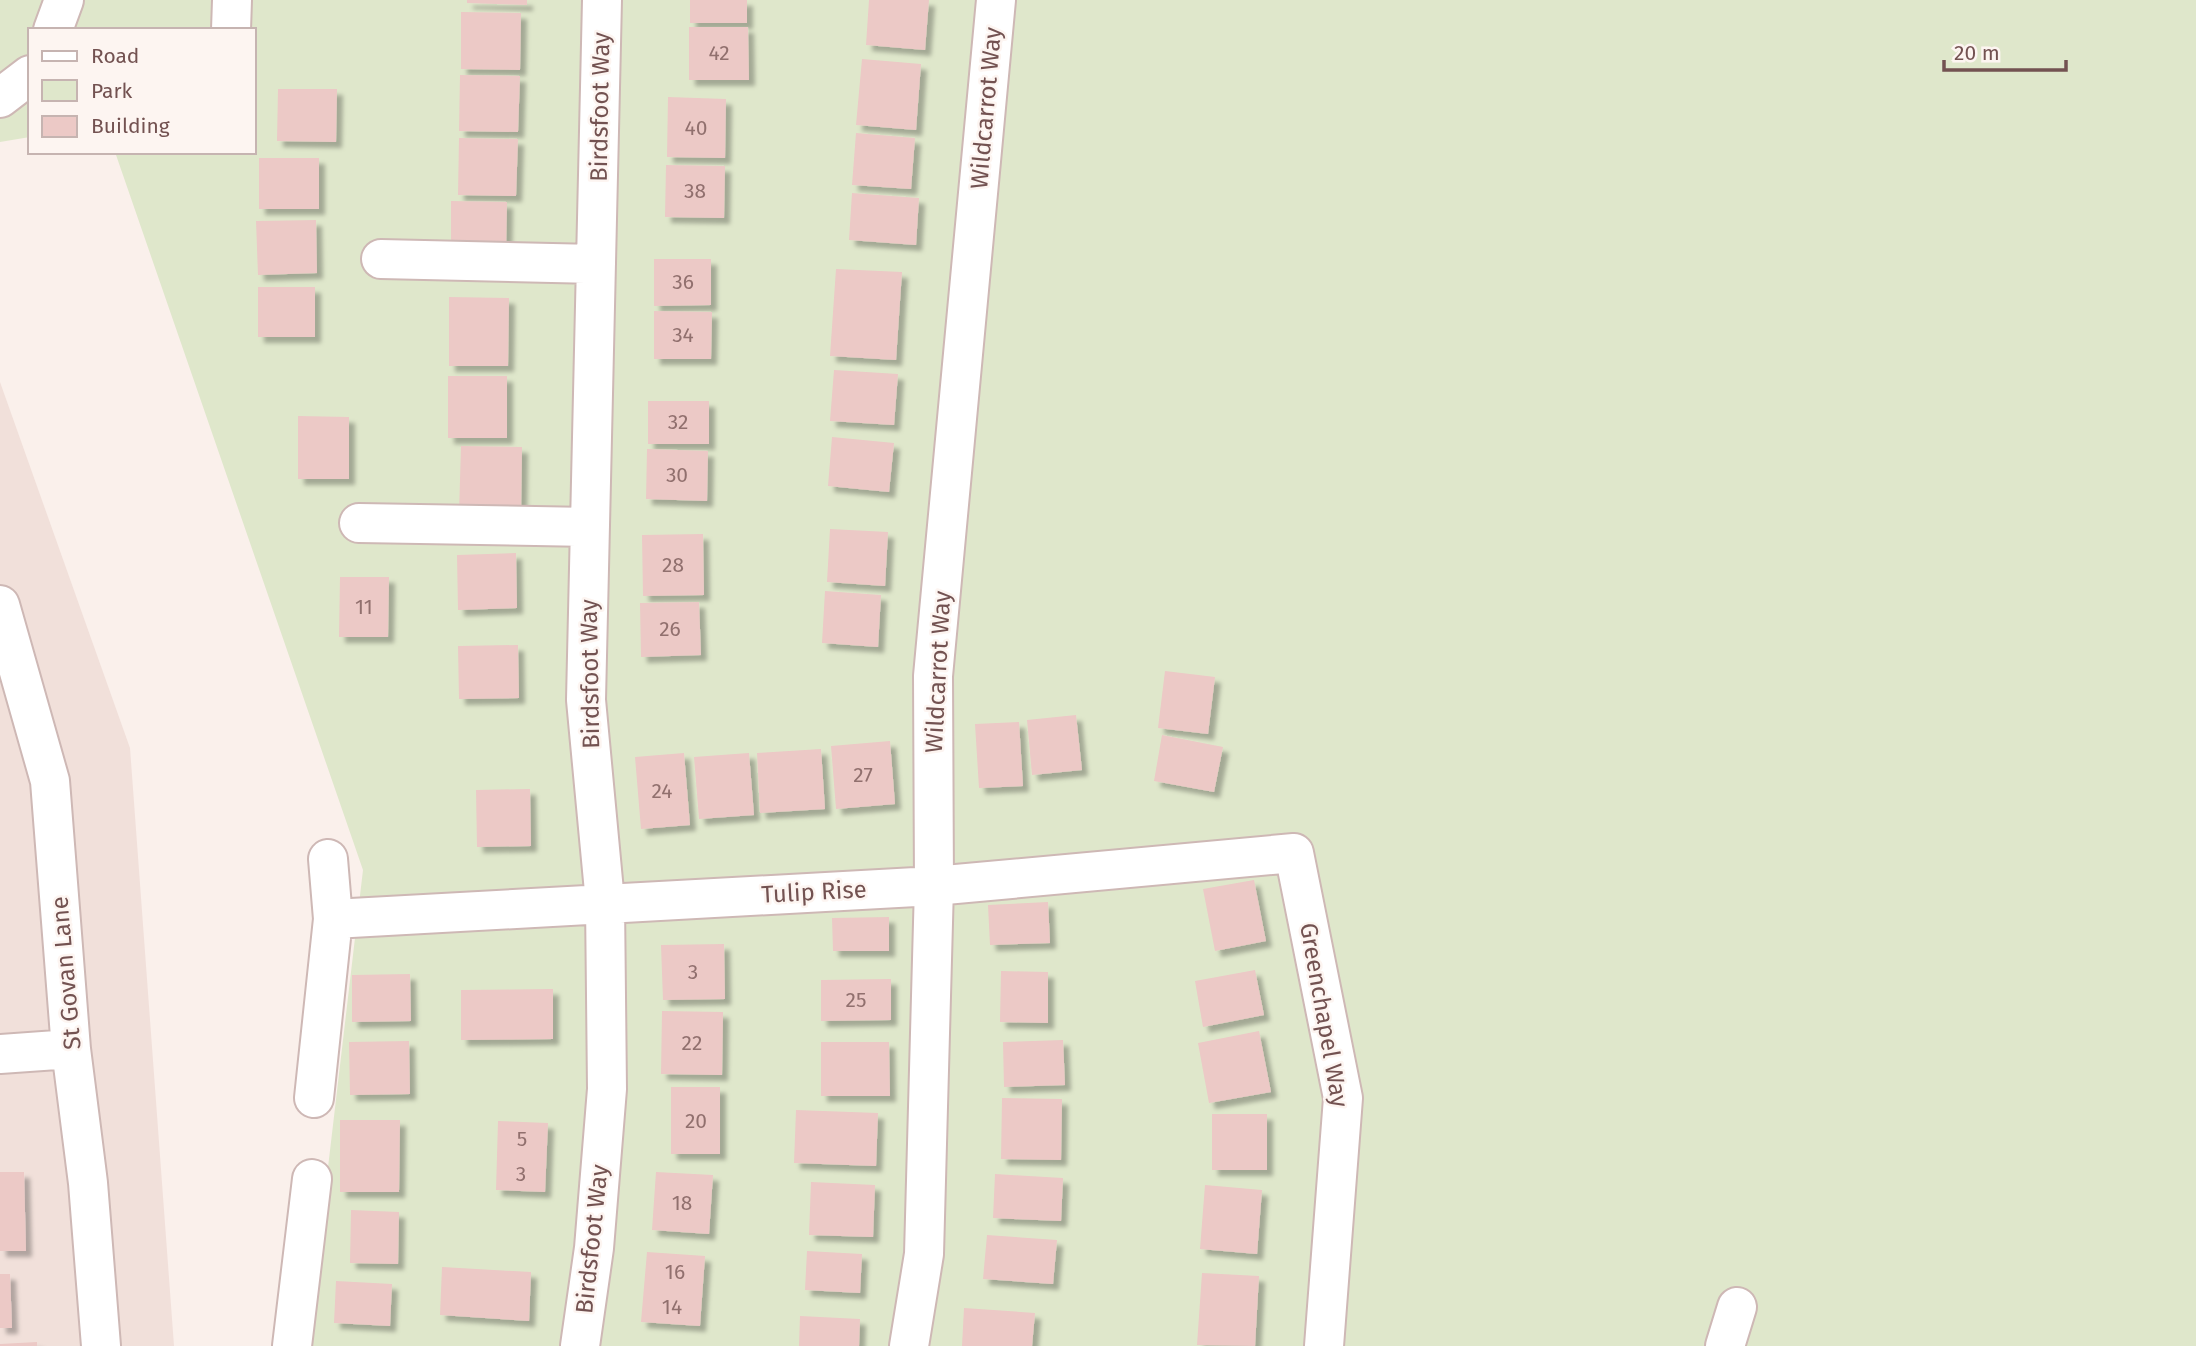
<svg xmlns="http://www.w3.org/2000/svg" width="2196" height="1346" viewBox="0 0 2196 1346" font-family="'Fira Sans',sans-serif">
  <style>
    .residential { fill: #f1e0da }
    .green { fill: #dfe7cb }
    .building { fill: #ecc9c6; filter: url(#shadow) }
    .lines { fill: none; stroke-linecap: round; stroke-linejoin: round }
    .minor-casing { stroke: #ceb8b5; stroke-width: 42 }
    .minor { stroke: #fff; stroke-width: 38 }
    .labels { text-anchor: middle; stroke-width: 5; stroke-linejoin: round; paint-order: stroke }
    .number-label { font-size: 21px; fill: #91706e }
    .street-label { font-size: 24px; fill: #735251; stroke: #fdf5f1 }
  </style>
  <defs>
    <filter id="shadow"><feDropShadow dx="6" dy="6" stdDeviation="2" flood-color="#0004"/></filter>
  </defs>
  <rect width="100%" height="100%" fill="#faf0eb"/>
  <!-- residential -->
  <path class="residential" d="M0 382 130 748 174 1346H0Z"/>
  <!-- green -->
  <path class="green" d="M0 0H2196V1346H307L363 870 115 152H254V30H30V137L0 142Z"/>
  <!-- building -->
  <path class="building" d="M467 0H527V5L467 3Z
    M690 0H747V23H690Z
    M869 0H929L925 50 866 45Z
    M461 12 521 13 520 70 461 69Z
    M689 27H748L749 80H689Z
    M862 59 921 64 916 130 856 125Z
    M460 75 520 76 518 132 459 131Z
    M278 89H337L336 142 277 141Z
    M668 97 726 99 725 158 667 157Z
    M856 133 915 138 911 189 852 185Z
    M459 138 518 139 516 196 458 195Z
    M259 158H319V209H259Z
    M666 165 725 166 724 218 665 217Z
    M852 193 919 198 916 245 849 240Z
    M451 201 507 202 506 252H451Z
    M316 220 317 273 258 275 256 221Z
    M654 259H711V305L654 306Z
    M836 269 902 272 896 360 830 356Z
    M258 287H315V337H258Z
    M449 297 509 298 508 366H449Z
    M654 311 712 312 711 359H654Z
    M834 370 898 374 894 425 830 421Z
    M448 376H507V438H448Z
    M648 401H709V444H648Z
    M298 416 349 417V479H298Z
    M832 437 894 443 889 492 828 486Z
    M461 446 522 447 521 515 459 514Z
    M647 449 708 451 707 501 646 499Z
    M830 529 888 532 885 586 827 582Z
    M703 534 704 595 643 596 642 535Z
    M516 553 517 608 458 610 457 555Z
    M340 577H389L388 637H339Z
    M825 591 881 595 878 647 822 643Z
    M699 602 701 655 641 657 640 603Z
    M518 645 519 698 459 699 458 646Z
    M1165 671 1215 677 1208 734 1158 728Z
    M1076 715 1082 770 1032 775 1027 720Z
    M1019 722 1023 786 979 788 975 724Z
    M1162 735 1223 747 1214 792 1154 781Z
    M890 741 895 804 836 809 831 746Z
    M821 749 825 809 760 813 757 753Z
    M684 753 690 825 641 829 635 757Z
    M749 753 754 815 699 819 694 757Z
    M530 789 531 846 477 847 476 790Z
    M1254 880 1266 941 1215 951 1203 889Z
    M1048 902 1050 943 990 945 988 905Z
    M889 917V951H833L832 918Z
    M724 944 725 999 663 1000 661 945Z
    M1255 970 1264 1015 1203 1027 1195 981Z
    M1001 971 1048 972V1023L1000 1022Z
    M410 974 411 1021 352 1022V975Z
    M891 979V1020L821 1021V980Z
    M553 989V1039L461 1040V990Z
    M662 1011 723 1012 722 1075 661 1074Z
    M1259 1031 1271 1092 1209 1103 1198 1043Z
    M1063 1040 1065 1085 1004 1087 1003 1042Z
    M409 1041 410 1094 350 1095 349 1042Z
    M821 1042H889L890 1096H821Z
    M671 1087H720V1154H671Z
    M1002 1098 1062 1099 1061 1160 1001 1159Z
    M796 1110 878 1113 876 1166 794 1163Z
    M1212 1114H1267V1170H1212Z
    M340 1120H400L399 1192H340Z
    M498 1121 548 1123 545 1192 496 1190Z
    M0 1172H24L26 1251H0Z
    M656 1172 713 1175 709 1234 652 1230Z
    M995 1174 1063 1178 1061 1221 993 1218Z
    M811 1182 875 1185 873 1237 809 1235Z
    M1205 1185 1262 1190 1257 1254 1200 1249Z
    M351 1210 399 1212 398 1264 350 1263Z
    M987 1235 1057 1240 1053 1284 983 1279Z
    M807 1251 862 1254 860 1293 805 1290Z
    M647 1252 705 1256 700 1326 641 1322Z
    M442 1267 531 1272 529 1321 440 1315Z
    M1202 1273 1259 1276 1255 1346 1197 1345Z
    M0 1274H10L12 1328H0Z
    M336 1281 392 1284 390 1326 334 1323Z
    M964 1308 1035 1313 1032 1346H962Z
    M800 1316 860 1319 859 1346H799Z
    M37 1342V1346H0V1344Z"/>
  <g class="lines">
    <defs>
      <path id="minor" d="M53 30 64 0
        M231 30 232 0
        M0 98 30 75
        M381 259 596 264
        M359 523 590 527
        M0 605 50 781 71 1049 88 1183 101 1346
        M333 919 934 886 1294 853 1343 1098 1324 1346
        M0 1054 71 1049
        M314 1098 333 919 328 859
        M292 1346 312 1179
        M580 1346 594 1248 607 1089 605 902 586 700 602 0
        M909 1346 924 1254 934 886 933 676 996 0
        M1725 1346 1737 1307"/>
    </defs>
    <!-- minor casing -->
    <use href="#minor" class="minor-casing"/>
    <!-- minor -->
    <use href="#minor" class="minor"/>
  </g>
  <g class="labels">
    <!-- number labels -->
    <g class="number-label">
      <text x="719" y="60">42</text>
      <text x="696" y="135">40</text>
      <text x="695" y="198">38</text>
      <text x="683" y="289">36</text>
      <text x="683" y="342">34</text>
      <text x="678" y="429">32</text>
      <text x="677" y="482">30</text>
      <text x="673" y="572">28</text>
      <text x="364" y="614">11</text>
      <text x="670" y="636">26</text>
      <text x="863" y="782">27</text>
      <text x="662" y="798">24</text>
      <text x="693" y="979">3</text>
      <text x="856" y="1007">25</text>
      <text x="692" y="1050">22</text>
      <text x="696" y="1128">20</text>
      <text x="522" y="1146">5</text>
      <text x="521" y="1181">3</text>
      <text x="682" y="1210">18</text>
      <text x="675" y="1279">16</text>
      <text x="672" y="1314">14</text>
    </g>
    <!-- street labels -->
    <g class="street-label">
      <text transform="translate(600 107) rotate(-89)" y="8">Birdsfoot Way</text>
      <text transform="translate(986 108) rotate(-85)" y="8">Wildcarrot Way</text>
      <text transform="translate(938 672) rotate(-87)" y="8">Wildcarrot Way</text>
      <text transform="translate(590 674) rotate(-91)" y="8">Birdsfoot Way</text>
      <text transform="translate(814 892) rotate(-3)" y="8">Tulip Rise</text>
      <text transform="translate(66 973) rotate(-95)" y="8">St Govan Lane</text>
      <text transform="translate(1324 1015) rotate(80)" y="8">Greenchapel Way</text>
      <text transform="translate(592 1239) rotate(-84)" y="8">Birdsfoot Way</text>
    </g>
  </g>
  <!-- legend -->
  <rect x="28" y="28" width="228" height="126" fill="#fdf5f1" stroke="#c6b4b1" stroke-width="2"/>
  <rect x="42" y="51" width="35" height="10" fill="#ffffff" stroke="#c6b4b1" stroke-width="2"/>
  <text x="91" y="63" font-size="21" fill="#735251">Road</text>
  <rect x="42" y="80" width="35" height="21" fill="#dfe7cb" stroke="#c6b4b1" stroke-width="2"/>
  <text x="91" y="98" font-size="21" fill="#735251">Park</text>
  <rect x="42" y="116" width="35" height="21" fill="#ecc9c6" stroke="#c6b4b1" stroke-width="2"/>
  <text x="91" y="133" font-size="21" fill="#735251">Building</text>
  <!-- scale -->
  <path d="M1944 60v10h122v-10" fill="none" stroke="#735251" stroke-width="3.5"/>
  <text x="1954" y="60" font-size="21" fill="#735251" stroke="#fdf5f1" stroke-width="5" paint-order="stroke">20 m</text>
</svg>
